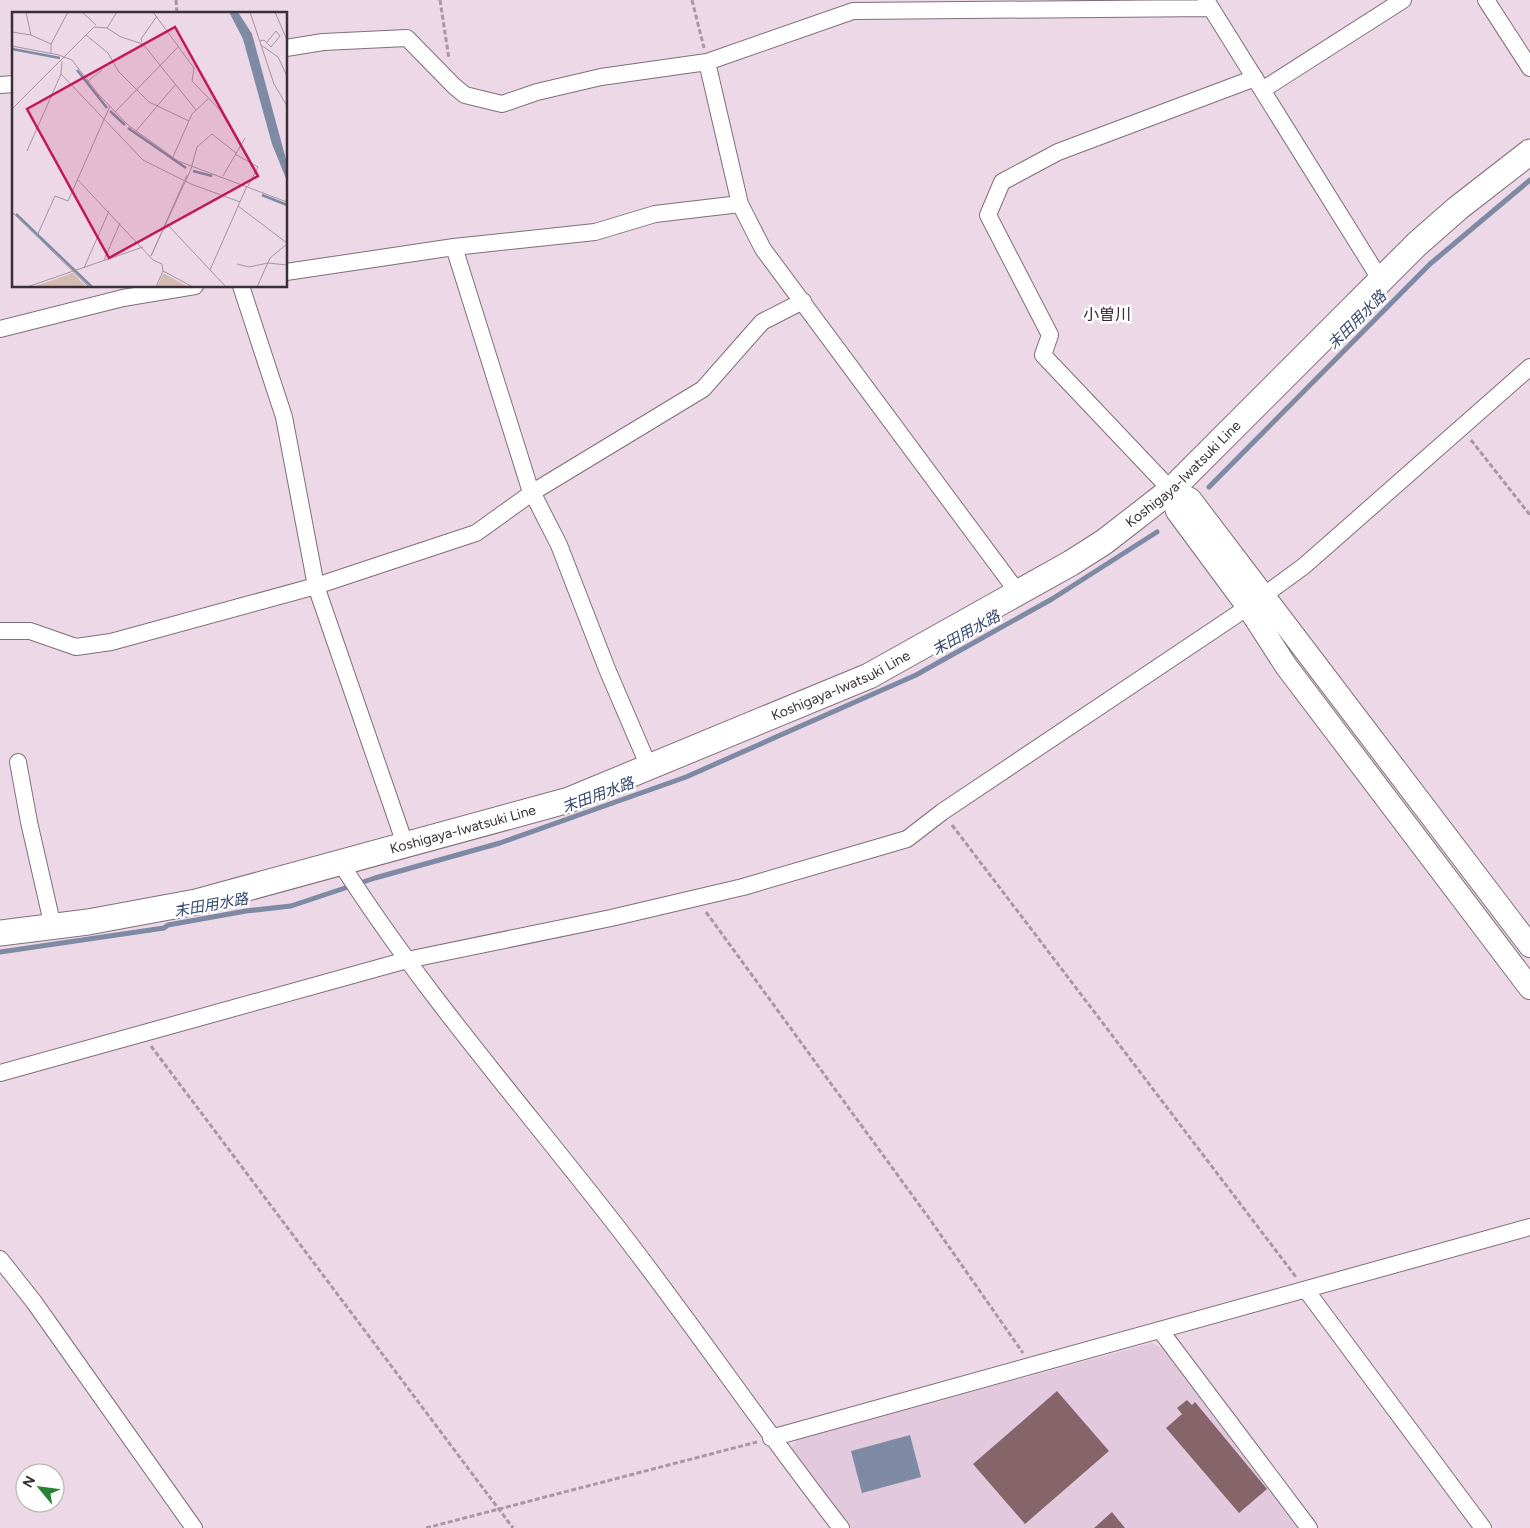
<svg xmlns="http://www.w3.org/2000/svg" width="1530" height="1528" viewBox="0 0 1530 1528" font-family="Figtree,'Noto Sans JP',sans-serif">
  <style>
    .built { fill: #e3c9dd }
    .water { fill: #7e8aa4 }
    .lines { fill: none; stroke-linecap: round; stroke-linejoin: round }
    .stream { stroke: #7e8aa4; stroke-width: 5 }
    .building { fill: #85656a }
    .street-casing { stroke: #806e7c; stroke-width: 18 }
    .secondary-casing { stroke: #806e7c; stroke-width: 24 }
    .primary-casing { stroke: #806e7c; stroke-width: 27 }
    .path { stroke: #a898a4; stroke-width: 3; stroke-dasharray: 5 2.5; stroke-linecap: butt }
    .street { stroke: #fff; stroke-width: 16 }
    .secondary { stroke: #fff; stroke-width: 22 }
    .primary { stroke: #fff; stroke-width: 25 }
    .labels { text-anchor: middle; stroke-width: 5; stroke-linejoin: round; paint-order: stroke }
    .street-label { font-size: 14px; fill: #383036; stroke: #fff }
    .water-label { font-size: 15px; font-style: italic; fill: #35476f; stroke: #fff }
    .quarter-label { font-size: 16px; fill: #392a36; stroke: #fff }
    .inset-river { fill: none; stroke: #7e8aa4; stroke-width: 2.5 }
    .inset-road { fill: none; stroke: #a495a0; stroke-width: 1 }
    .view { fill: #c2185b; fill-opacity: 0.15; stroke: #c2185b; stroke-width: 2.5 }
    .inset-edge { fill: none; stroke: #383036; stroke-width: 2.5 }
  </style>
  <rect width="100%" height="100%" fill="#ecd8e7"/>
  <!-- built -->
  <path class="built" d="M1152 1343 1163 1349 1301 1528H851L791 1449 798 1439Z"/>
  <!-- water -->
  <path class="water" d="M910 1435 921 1477 862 1493 851 1451Z"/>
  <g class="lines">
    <!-- stream -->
    <path class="stream" d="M1209 487 1430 264 1530 180
      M0 952 164 928 168 925 246 911 291 906 375 878 500 843 686 777 916 675 1052 599 1157 532"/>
  </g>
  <!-- building -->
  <path class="building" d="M1057 1391 1109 1451 1025 1524 973 1464Z
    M1187 1400 1192 1405 1195 1402 1267 1489 1239 1513 1166 1428 1182 1414 1177 1408Z
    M1112 1512 1125 1528H1094Z"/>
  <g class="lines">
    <defs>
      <path id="street" d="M1206 0 1380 279
        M1486 0 1530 68
        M286 48 323 42 407 38 454 86 465 95 502 104 537 92 601 77 707 62 853 11 1211 8
        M707 62 740 204 763 249 1019 594
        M0 85 14 84
        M1262 90 1403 0
        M454 247 529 486 559 545 607 669 649 767
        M286 272 454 247 595 232 655 214 740 204
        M241 286 284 417 316 586 405 844
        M0 329 123 298 195 286
        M1171 490 1043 355 1050 335 988 215 1002 182 1058 152 1255 78
        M0 631H30L76 647 111 642 316 586 476 533 533 492 703 389 762 322 803 301
        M18 762 29 822 53 927
        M340 862C420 988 519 1101 611 1219 690 1320 762 1427 841 1528
        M0 1073 407 960 611 918 743 887 907 839 942 812 1248 607 1304 566 1530 367
        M0 1259 34 1302 194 1528
        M1306 1290 1483 1528
        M1160 1330 1309 1528
        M771 1438 1530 1227"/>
      <path id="secondary" d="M1171 490 1177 511 1248 607 1286 666 1530 988
        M1171 490 1190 499 1530 946"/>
      <g id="primary">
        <path id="s1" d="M0 933 88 922 196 902 569 800 869 676 1071 563 1104 542 1171 490 1417 244 1458 208 1530 152"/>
      </g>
    </defs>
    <!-- street casing -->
    <use href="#street" class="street-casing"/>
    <!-- secondary casing -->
    <use href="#secondary" class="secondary-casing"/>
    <!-- primary casing -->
    <use href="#primary" class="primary-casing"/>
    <!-- path -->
    <path class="path" d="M176 0 177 14
      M440 0 449 59
      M692 0 704 48
      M1471 440 1530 515
      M952 825 1296 1277
      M706 912 931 1221 1023 1353
      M151 1046 513 1528
      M426 1528 757 1442"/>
    <!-- street -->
    <use href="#street" class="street"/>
    <!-- secondary -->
    <use href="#secondary" class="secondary"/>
    <!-- primary -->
    <use href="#primary" class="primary"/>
  </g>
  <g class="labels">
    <!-- street labels -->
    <g class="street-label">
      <text dy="5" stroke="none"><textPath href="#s1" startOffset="1285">Koshigaya-Iwatsuki Line</textPath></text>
      <text dy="5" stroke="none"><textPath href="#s1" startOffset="880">Koshigaya-Iwatsuki Line</textPath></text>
      <text dy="5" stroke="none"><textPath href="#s1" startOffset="475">Koshigaya-Iwatsuki Line</textPath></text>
    </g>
    <!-- water labels -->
    <g class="water-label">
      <text transform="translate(1357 320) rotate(-45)" y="5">末田用水路</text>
      <text transform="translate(966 633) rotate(-29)" y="5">末田用水路</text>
      <text transform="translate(598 795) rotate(-20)" y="5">末田用水路</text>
      <text transform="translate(211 905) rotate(-10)" y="5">末田用水路</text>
    </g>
    <!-- quarter labels -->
    <g class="quarter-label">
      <text x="1107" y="320">小曽川</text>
    </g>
  </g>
  <!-- overview -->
  <g transform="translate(12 12)">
    <rect width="275" height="275" fill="#ecd8e7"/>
    <path d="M61 261 74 275H21ZM151 262H153L176 275H145Z" fill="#d4bab0"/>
    <path d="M217 0H226L240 22 275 151V169L260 132 231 27Z" fill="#7e8aa4"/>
    <path class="inset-river" d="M0 37 48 46M65 58 95 96M98 99 113 113M116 116 174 156M181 159 200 164M250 183 275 193M4 202 80 275"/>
    <path class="inset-road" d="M14 0 19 23M70 0 84 13M141 0 182 56 180 69 208 98 228 133M238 0 262 72 275 94M263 0 275 28M95 16 109 25 131 32 184 98M0 20 19 23 39 32M74 23 96 41 107 60 137 90 177 109M248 29 252 28 259 35 268 24 264 19 255 30M130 30 129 27 145 4M249 33 266 45 275 64M0 34 47 43 60 48 86 82 116 113 166 149 275 190M39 41V32L56 0M49 62 131 148 179 172 228 190M76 69 90 58M0 97 82 15 95 16 105 0M103 100 166 35M124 119 164 72M15 139 49 62 50 49M223 142 246 155 236 174M161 145 180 102 196 87M211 164 233 126M65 167 141 248 150 252 151 259M226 194 275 231M0 200 77 275M155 212 214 275M25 224 43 184 56 189 98 94M139 244 179 157 185 135 200 122 224 141M139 244 175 163M92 248 108 211M225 252 237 255 256 251 275 253M72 256 97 199M198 258 235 174M15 275 131 235M144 275 151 259 181 275M245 275 258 246 275 232"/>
    <path class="view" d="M163 15 246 164 97 246 15 97Z"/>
    <rect width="275" height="275" class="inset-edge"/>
  </g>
  <!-- north arrow -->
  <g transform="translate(40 1488) rotate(299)"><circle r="24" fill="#ffffff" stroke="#afacaf"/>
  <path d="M0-4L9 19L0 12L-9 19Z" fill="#288334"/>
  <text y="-8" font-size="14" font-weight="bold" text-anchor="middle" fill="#383036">N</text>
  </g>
</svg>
